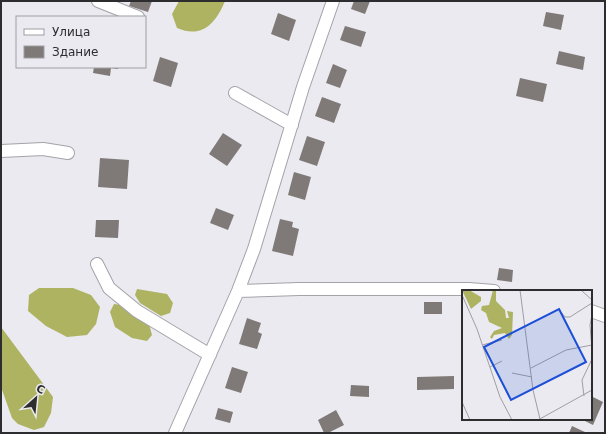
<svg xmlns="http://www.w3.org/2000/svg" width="606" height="434" viewBox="0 0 606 434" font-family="'DejaVu Sans',sans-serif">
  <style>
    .forest { fill: #aeb362 }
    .building { fill: #7f7a77 }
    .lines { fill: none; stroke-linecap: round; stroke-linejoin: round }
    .minor-casing { stroke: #a3a3a8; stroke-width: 14 }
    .minor { stroke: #fff; stroke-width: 12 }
    .inset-road { fill: none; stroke: #9e9ea3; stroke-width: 1 }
    .view { fill: #1d4ed8; fill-opacity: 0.15; stroke: #1d4ed8; stroke-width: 2 }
    .inset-edge { fill: none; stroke: #2d2d2f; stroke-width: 2 }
  </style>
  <rect width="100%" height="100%" fill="#eaeaf0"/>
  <!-- forest -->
  <path class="forest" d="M179 1H225C216 23 202 39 177 28L172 14Z
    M39 288H73L91 295 100 307 96 324 87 335 67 337 46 326 28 311 29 295Z
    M137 289 167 294 173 303 170 313 161 316 140 303 135 295Z
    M114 304 121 305 149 324 152 335 147 341 132 338 115 327 110 312Z
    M1 327 53 397 51 413 44 427 34 430 18 424 12 418 1 387Z"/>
  <!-- building -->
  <path class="building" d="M131 1H152L148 12 129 6Z
    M354 1H370L365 14 351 9Z
    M546 12 564 15 561 30 543 26Z
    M278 13 296 20 289 41 271 34Z
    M345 26 366 32 361 47 340 40Z
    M559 51 585 57 583 70 556 64Z
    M160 57 178 63 171 87 153 81Z
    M333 64 347 70 340 88 326 83Z
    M94 67H118V69L111 68 110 76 93 73Z
    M520 78 547 84 543 102 516 96Z
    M322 97 341 104 334 123 315 116Z
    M223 133 242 145 227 166 209 154Z
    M307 136 325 142 317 166 299 160Z
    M100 158 129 160 127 189 98 187Z
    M294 172 311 177 305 200 288 195Z
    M216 208 234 215 228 230 210 223Z
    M280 219 293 222 292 227 299 229 293 256 272 251Z
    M96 220H119L118 238 95 237Z
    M499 268 513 270 512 282 497 280Z
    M424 302H442V314H424Z
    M247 318 261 323 258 332 262 334 257 349 239 344Z
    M232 367 248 372 241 393 225 388Z
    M454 376V389L417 390V377Z
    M351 385 369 386V397L350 396Z
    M591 396 603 402 593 425 581 419H591Z
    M218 408 233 412 230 423 215 419Z
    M336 410 344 425 328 433H324L318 420Z
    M572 426 587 433H569Z"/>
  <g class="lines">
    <defs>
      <path id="minor" d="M98 1 138 17
        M235 93 292 125
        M1 151 43 149 68 153
        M97 264 109 288 137 311 210 355
        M238 291 299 289H469L494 291
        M591 311 605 316
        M175 433 238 291 254 249 303 87 333 1"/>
    </defs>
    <!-- minor casing -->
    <use href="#minor" class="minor-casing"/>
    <!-- minor -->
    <use href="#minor" class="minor"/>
  </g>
  <!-- overview -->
  <g transform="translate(462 290)">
    <rect width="130" height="130" fill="#eaeaf0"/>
    <path d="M0 0H7L19 7V11L9 19ZM31 0 34 1V11L43 20 44 28H47L45 21 51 22 50 45 47 49 43 43 32 45 30 49 28 47 32 41 40 38 27 32 24 23 19 20 20 16 27 15Z" fill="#aeb362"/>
    <path class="inset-road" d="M58 0 71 100 78 129M119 0 130 10M0 5 15 39 38 107 50 130M99 22 103 27H108L130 13M130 25 128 35 130 60M20 55 40 50M28 77 40 71M69 78 104 60 130 55M50 83 70 87M122 106 120 90 130 69M0 112 8 130M76 130 130 100"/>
    <path class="view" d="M97 19 124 72 49 110 22 57Z"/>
    <rect width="130" height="130" class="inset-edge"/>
  </g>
  <!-- border -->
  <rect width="606" height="434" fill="none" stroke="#2d2d2f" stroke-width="4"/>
  <!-- legend -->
  <rect x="16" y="16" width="130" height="52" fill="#eaeaf0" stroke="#9e9ea3"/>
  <rect x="24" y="29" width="20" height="6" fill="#ffffff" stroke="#9e9ea3"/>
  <text x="52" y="36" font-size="12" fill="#2d2d2f">Улица</text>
  <rect x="24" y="46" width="20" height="12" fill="#7f7a77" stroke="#9e9ea3"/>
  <text x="52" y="56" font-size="12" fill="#2d2d2f">Здание</text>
  <!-- north arrow -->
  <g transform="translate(36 398) rotate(27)" stroke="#eaeaf0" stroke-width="3" paint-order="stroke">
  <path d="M0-3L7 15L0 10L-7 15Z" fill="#2d2d2f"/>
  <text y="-6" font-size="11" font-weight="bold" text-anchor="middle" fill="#2d2d2f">С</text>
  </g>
</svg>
